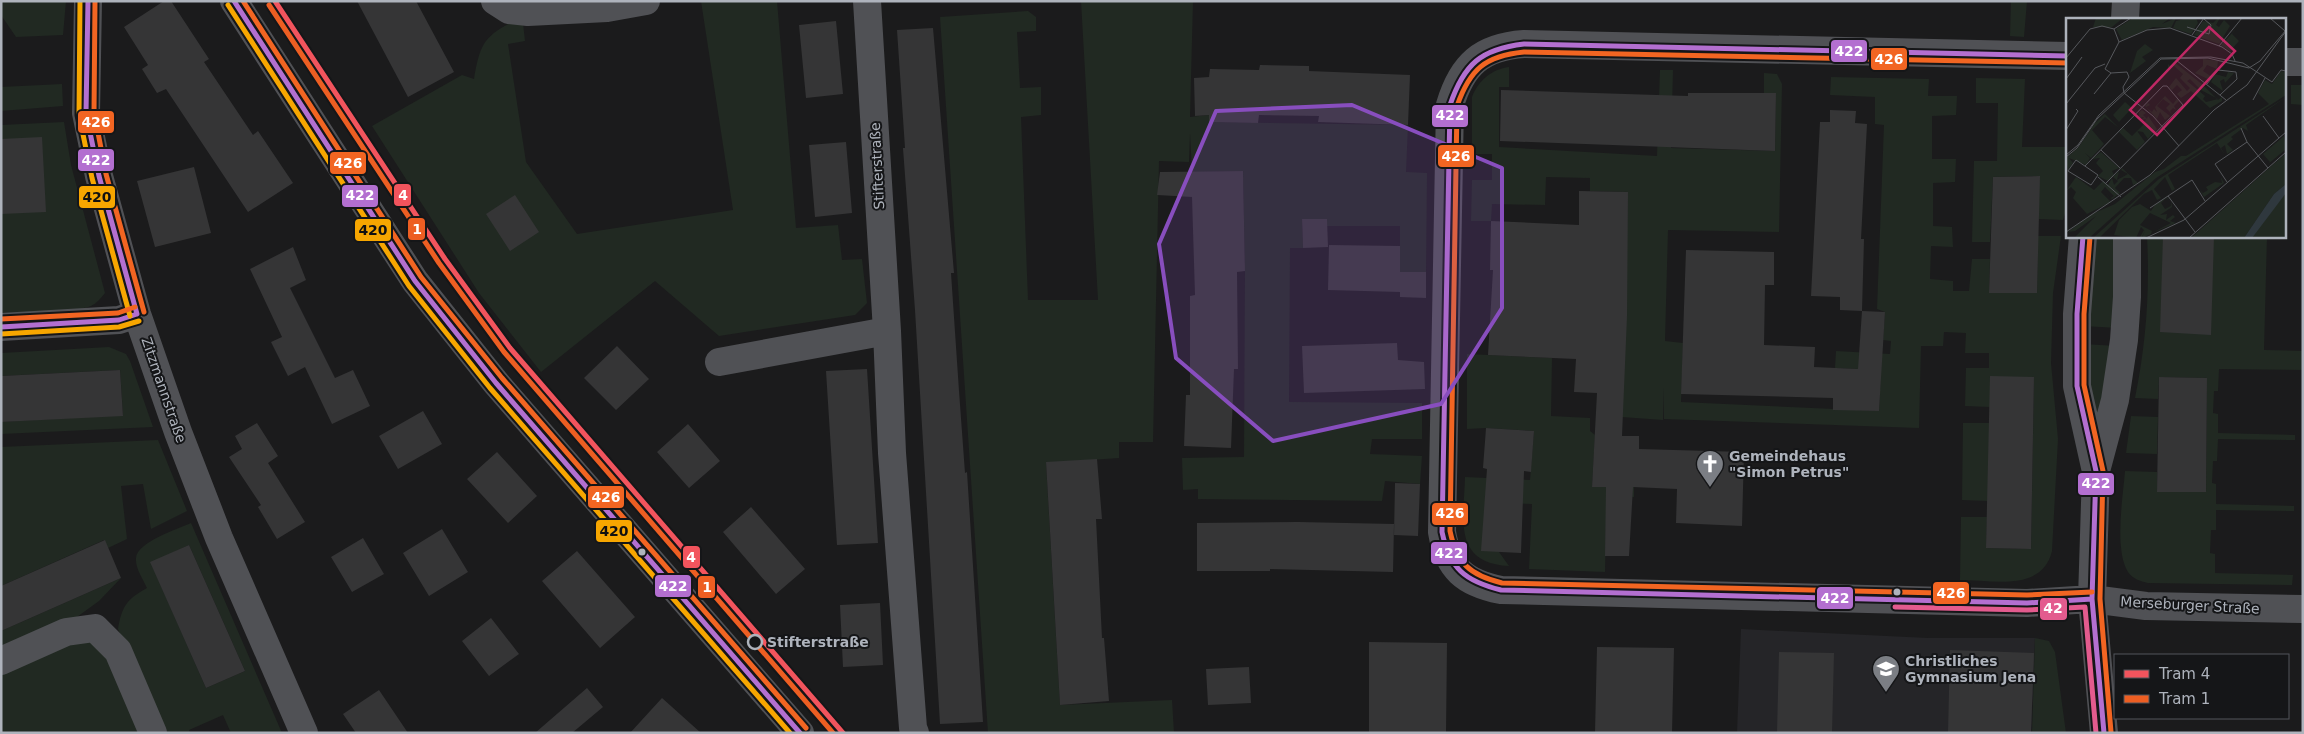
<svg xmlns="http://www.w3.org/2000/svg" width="2304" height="734" viewBox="0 0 2304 734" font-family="'DejaVu Sans',sans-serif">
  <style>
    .built { fill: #252528 }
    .green { fill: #212922; fill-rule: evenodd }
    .building { fill: #353536 }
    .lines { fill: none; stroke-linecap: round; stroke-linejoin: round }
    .minor { stroke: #505155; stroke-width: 28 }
    .tertiary { stroke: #505155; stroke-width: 28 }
    .bus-1-casing { stroke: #151618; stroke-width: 9 }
    .bus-2-casing { stroke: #151618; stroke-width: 9 }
    .bus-3-casing { stroke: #151618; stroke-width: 9 }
    .bus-4-casing { stroke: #151618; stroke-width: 9 }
    .bus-1 { stroke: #b36fd0; stroke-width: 5 }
    .bus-2 { stroke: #f7a600; stroke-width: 5 }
    .bus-3 { stroke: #f26522; stroke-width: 5 }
    .bus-4 { stroke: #e35b8e; stroke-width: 5 }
    .tram-1-casing { stroke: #151618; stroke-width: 9 }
    .tram-2-casing { stroke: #151618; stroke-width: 9 }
    .tram-1 { stroke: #f2545d; stroke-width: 5 }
    .tram-2 { stroke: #ed5e22; stroke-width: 5 }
    .marked { fill: #884ebe; fill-opacity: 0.2; stroke: #884ebe; stroke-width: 4; stroke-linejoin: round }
    .bus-dot { fill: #aeb3bc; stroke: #151618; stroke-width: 2 }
    .stop-dot { fill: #151618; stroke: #aeb3bc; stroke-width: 2.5 }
    .labels { text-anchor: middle; stroke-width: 4; stroke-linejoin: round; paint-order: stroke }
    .street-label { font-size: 14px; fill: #aeb3bc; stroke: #151618 }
    .poi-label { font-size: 14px; font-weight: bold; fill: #aeb3bc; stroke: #151618; text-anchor: start }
    .stop-label { font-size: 14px; font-weight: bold; fill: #aeb3bc; stroke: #151618; text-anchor: start }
    .inset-road { fill: none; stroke: #56585c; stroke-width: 1 }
    .view { fill: #c02865; fill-opacity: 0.15; stroke: #c02865; stroke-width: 2.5 }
    .inset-edge { fill: none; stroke: #aeb3bc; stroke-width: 2.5 }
    .line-badge { stroke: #151618; stroke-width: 2 }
    .badge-label { font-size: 14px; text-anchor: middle; font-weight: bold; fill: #fff }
    .pale-badge-label { font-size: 14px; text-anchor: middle; font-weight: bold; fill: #111 }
  </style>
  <rect width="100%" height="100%" fill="#1b1b1c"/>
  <!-- built -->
  <path class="built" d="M1741 629 1928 638H2035L2031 733H1737Z"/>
  <!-- green -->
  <path class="green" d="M1 1H66L63 35 16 37 1 15Z
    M701 1H777L796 228 838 225 842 260 862 259 867 303 855 315 719 336 655 281 541 372 479 293 372 126 462 75 474 79C480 45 483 37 514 21L523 23 525 41 508 44 526 162 577 234 733 210Z
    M1081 1H1193L1190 117 1209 115V122L1408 125 1406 172 1427 173 1426 272H1400V226H1327V219L1302 220 1303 248H1290L1289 402 1422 403V439H1372L1370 454 1422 456 1420 484 1385 481 1382 501 1198 499V489L1183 490 1182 458 1244 457 1245 271 1243 171 1192 172 1190 133 1189 162 1159 161 1153 442H1119V458L1046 463 1060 705 1172 700 1174 733H988L940 17 1028 11 1036 17V31L1017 32 1020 88 1041 87V115L1021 117 1028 300H1098Z
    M2011 1H2027L2024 37 2010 36Z
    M1509 67V87H1499V147L1657 156 1660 70H1673L1671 148 1775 151 1776 93H1764V73L1777 74 1782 84 1779 232 1668 230 1665 341 1683 343 1681 402 1879 411 1881 370 1835 368 1836 351 1890 354 1891 341 1883 340 1885 312 1877 309 1884 125 1875 124V97L1830 95 1831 77 1929 79 1928 96H1957L1956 115 1932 116V159H1956L1955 182 1933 183V226L1952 227 1953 247 1931 246 1930 279 1953 281V291H1969L1972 259H1990L1989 293H2037L2038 236H2061L2053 293 2051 363 2058 439 2052 551C2042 592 1994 580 1960 580L1961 517H1987L1986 548 2031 549 2034 377 1990 407 1965 406 1966 368H1989V353H1965L1966 333 1944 332 1943 346H1921L1919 428 1664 419V387L1663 420 1622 417 1628 192 1590 191V178L1546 177 1545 205 1492 204 1491 221H1471L1472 180H1492V154H1472V97C1478 81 1492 69 1509 67Z
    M1976 78 2025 79 2022 147H2068V203L2063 220 2039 219V176L1993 177 1990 242H1972L1974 161H1997L1998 103H1976Z
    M62 84 63 106 1 111V87Z
    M2291 85H2303V105L2291 104Z
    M64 122 71 165 105 293C101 298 97 303 91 306 70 314 25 312 1 313V125Z
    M2092 236H2121L2118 328 2083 326Z
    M2147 236H2267L2264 350 2303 351V370L2219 369 2218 391H2214L2213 413 2218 414V433L2295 435V440L2218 439 2217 461H2213L2212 483 2216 484V504L2294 506V511L2216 510V530H2211L2210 553 2215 554V573L2293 575 2292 585 2148 583C2140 581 2133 579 2128 572 2114 550 2123 497 2125 471L2157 472V492H2206L2207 378 2159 377 2158 399 2135 398C2146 344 2150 291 2147 236Z
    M2083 344 2117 346 2101 412 2094 419Z
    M109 347 126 354 130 361 153 427 1 434V422L123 415 120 370 1 376V353Z
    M1467 354 1552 358 1551 416 1590 418V431L1595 435 1592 487H1634V497L1613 496 1606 524 1605 572 1529 569 1532 504 1485 503 1499 552 1509 566C1452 563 1464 518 1465 477L1530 480 1534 431 1486 428 1467 429Z
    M2131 416 2158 417 2157 454 2126 453Z
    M1963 423H1990L1988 501 1962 500Z
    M158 440 187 511 151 529 143 484 121 486 127 539 108 548 104 540 1 586V447Z
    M191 523 282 733H231L223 715 189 730 190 733H164L118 629C122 606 127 599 147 588 143 579 135 568 136 558 137 542 178 529 191 523ZM189 545 245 671 206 688 151 563Z
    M121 578 99 601 70 622 1 649V631Z
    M2035 638 2049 641 2055 652 2066 733H2032Z
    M90 639 103 644 148 733H1V672L75 642Z"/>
  <!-- building -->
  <path class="building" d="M164 1H171L209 59 204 62 253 135 258 131 293 183 248 212 166 89 157 93 142 69 148 65 124 27Z
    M357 1H416L454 72 408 97Z
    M836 21 843 94 806 98 799 25Z
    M933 28 954 273H951L959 391 965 473 967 472 983 722 940 724 915 310 903 148H905L897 30Z
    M1260 65 1309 66V71L1410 75 1408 125 1318 122 1319 116 1259 115 1258 123 1209 122V115L1195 116 1194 78 1209 77 1210 69 1259 70Z
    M1501 90 1688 96V93H1776L1775 151 1500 141Z
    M1830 110 1856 111 1855 123 1867 124 1861 239H1864L1862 311 1840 310V297L1811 296 1820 122H1830Z
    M42 137 46 212 1 214V139Z
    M846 142 852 213 815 217 809 145Z
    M194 167 211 233 155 247 137 181Z
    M1243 171 1245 271 1237 272 1238 369H1234L1231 448 1184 446 1186 395H1190V296L1195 295 1192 197 1157 195 1160 172Z
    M2040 176 2037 293H1989L1993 177Z
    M1579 191 1628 192 1627 316 1622 436H1639V449L1744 452 1742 526 1676 523 1677 489 1633 487 1629 556H1605L1606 487H1592L1597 393 1574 392 1576 359 1488 355 1493 270H1490L1491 221 1579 225Z
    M515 195 539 232 510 251 486 214Z
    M1302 219H1327L1328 247 1303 248Z
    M2163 236H2214L2211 335 2160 332Z
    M1329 245 1400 246V292L1328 290Z
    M293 247 306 280 290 288 335 378 353 370 370 406 332 424 305 367 288 376 271 342 282 337 250 269Z
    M1686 250 1774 252V285H1765L1764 345 1815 347 1814 367 1858 369 1862 311 1885 312 1879 411 1833 410V398L1681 394Z
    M1400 272H1426V298L1400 297Z
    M1397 343 1398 360 1424 362 1425 389 1304 393 1302 346Z
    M617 346 649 379 616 410 584 378Z
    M867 369 878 543 837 545 826 371Z
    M120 370 123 416 1 422V376Z
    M1990 376 2034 377 2031 549 1986 548Z
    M2159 377 2207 378 2206 492H2157Z
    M423 411 442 444 398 469 379 436Z
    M257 423 278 456 268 463 305 522 277 539 258 507 261 505 229 457 242 449 235 436Z
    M688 424 720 461 689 488 657 452Z
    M1486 428 1534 431 1531 472 1524 471 1521 553 1481 551 1487 469 1483 468Z
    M497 452 537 496 508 523 467 479Z
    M1097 459 1102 519H1096L1102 638H1104L1109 701 1060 705 1046 462Z
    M1395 483 1420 484 1418 536 1394 535Z
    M751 507 805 569 776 594 723 532Z
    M1298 522 1394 524 1393 572 1270 569V571H1197V523Z
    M442 529 468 572 429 596 403 553Z
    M363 538 384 574 352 592 331 557Z
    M105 540 121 578 1 631V586Z
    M189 545 245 671 206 688 150 562Z
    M577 551 635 617 600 648 542 581Z
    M880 603 883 665 843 667 840 605Z
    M491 618 519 654 489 676 462 641Z
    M1369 642 1447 643 1446 733H1369Z
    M1597 647 1674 648 1672 733H1595Z
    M1950 650 2034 653 2031 733H1948Z
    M1779 652 1834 653 1832 733H1777Z
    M1249 667 1251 703 1208 705 1206 669Z
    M587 688 603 707 572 733H535Z
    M379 690 408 733H356L343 714Z
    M662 698 701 733H630Z"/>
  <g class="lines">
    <!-- minor -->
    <path class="minor" d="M88 1 86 113 99 176 137 314 178 432 219 538 304 733
      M495 1 509 10 528 12 607 8 646 1
      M867 1 887 331 892 453 913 728 915 733
      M2125 19 2126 1
      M2068 56 1524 44C1481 47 1462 65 1450 105L1442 532C1448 569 1465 583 1501 590L2027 603 2092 599 2146 606 2303 609
      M2285 62H2303
      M2083 236 2077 314V386L2095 467
      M1 327 119 320 137 314
      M719 362 887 331
      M1 661 66 632 95 628 118 651 153 733
      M2104 733 2092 599 2096 471 2115 400 2124 340 2127 297V236"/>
    <!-- tertiary -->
    <path class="tertiary" d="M234 1 415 281 496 383 800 733"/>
    <defs>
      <path id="bus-1" d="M88 1 86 113 99 176 137 314
        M234 1 415 281 496 383 800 733
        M2068 56 1524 44C1481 49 1464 64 1450 105L1442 532C1450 569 1465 581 1501 590L2027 603 2092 599
        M2083 236 2077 314V386L2096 471 2092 599 2104 733
        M1 327 119 320 137 314"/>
      <path id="bus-2" d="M80 1 79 115 92 178 130 316
        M228 5 409 286 490 388 790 733
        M1 334 119 327 139 321"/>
      <path id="bus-3" d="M95 1 94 112 106 174 144 312
        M243 1 421 277 502 378 806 728
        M2068 63 1524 52C1485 56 1470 69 1457 106L1450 531C1457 564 1470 575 1502 583L2027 595 2092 592
        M2090 237 2084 314V385L2103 471 2100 599 2111 732
        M1 319 118 313 135 307"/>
      <path id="bus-4" d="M1895 607 2027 610 2085 607 2096 733"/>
    </defs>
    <!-- bus-1 casing -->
    <use href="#bus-1" class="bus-1-casing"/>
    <!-- bus-2 casing -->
    <use href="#bus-2" class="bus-2-casing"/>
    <!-- bus-3 casing -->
    <use href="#bus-3" class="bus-3-casing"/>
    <!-- bus-4 casing -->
    <use href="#bus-4" class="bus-4-casing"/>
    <!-- bus-1 -->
    <use href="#bus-1" class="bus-1"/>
    <!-- bus-2 -->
    <use href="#bus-2" class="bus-2"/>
    <!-- bus-3 -->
    <use href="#bus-3" class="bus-3"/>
    <!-- bus-4 -->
    <use href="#bus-4" class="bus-4"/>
    <defs>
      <path id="tram-1" d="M275 1 445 259 510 348 843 733"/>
      <path id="tram-2" d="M269 5 439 263 504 352 833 733"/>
    </defs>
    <!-- tram-1 casing -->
    <use href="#tram-1" class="tram-1-casing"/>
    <!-- tram-2 casing -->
    <use href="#tram-2" class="tram-2-casing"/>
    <!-- tram-1 -->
    <use href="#tram-1" class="tram-1"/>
    <!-- tram-2 -->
    <use href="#tram-2" class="tram-2"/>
  </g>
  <!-- marked area -->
  <path class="marked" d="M1352 105 1502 168V308L1441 404 1273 441 1176 358 1159 244 1216 111Z"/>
  <!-- icons -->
  <defs>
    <symbol id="church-pin" viewBox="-11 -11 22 30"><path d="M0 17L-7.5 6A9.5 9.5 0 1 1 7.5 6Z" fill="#7b7e84" stroke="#151618"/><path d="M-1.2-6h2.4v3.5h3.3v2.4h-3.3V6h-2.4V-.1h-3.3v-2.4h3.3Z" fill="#fff"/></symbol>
    <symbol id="school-pin" viewBox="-11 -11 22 30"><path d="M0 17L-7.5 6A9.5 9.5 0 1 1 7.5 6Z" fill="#7b7e84" stroke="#151618"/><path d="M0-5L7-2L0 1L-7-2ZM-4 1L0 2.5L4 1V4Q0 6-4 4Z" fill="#fff"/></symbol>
  </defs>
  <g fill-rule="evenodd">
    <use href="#church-pin" x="1694" y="448" width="32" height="43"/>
    <use href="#school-pin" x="1870" y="653" width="32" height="43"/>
  </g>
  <!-- markers -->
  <g class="bus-dot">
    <circle cx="642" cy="552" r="4.5"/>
    <circle cx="1897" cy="592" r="4.5"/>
  </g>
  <circle class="stop-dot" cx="755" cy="642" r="7"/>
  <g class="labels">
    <!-- street labels -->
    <g class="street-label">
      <text transform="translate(877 166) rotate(-93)" y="5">Stifterstraße</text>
      <text transform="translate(164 390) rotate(71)" y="5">Zitzmannstraße</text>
      <text transform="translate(2190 605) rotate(3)" y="5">Merseburger Straße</text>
    </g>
    <!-- poi labels -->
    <g class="poi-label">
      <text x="1729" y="461">Gemeindehaus<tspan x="1729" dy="16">"Simon Petrus"</tspan></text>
      <text x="1905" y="666">Christliches<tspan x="1905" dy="16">Gymnasium Jena</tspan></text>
    </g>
    <!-- stop labels -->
    <g class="stop-label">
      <text x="767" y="647">Stifterstraße</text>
    </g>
  </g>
  <!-- overview -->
  <g transform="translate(2066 18)">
    <rect width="220" height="220" fill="#1b1b1c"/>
    <path d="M30 0H57L46 9H27ZM67 0H104L96 6 110 0 105 10 87 9 56 22 50 11ZM122 0H130L132 5 125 16 107 10 110 3ZM152 0H154L150 7 153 9 158 2 164 8 153 26 128 17 137 3 147 5ZM171 10 166 16 173 23 164 33 155 27ZM79 26 87 32 76 39 80 43 64 55 71 33ZM137 41 152 43 151 51 141 47 137 53 146 59 144 62 129 55 137 48ZM108 44 137 67 134 71 124 61 121 63 139 78 137 81 140 84 152 81 135 72 138 68 152 82 156 79V83L144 90 125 73 115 80 111 76 116 72 111 67 106 72 103 69 110 60 121 73 124 70 114 60 117 56 108 48 102 51V46L104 48ZM215 53 220 54V77L90 160 23 220H8L30 198 9 213 2 214 24 197 49 186 89 154 98 151 115 138H120L203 86 192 75 199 62 206 66ZM162 54 168 55 159 65 158 61 154 63 157 73 145 64 149 56 160 59ZM99 78 107 86 111 81 113 83 108 88 110 92 107 90 104 93 106 96 100 90 104 86 97 81 91 88 104 98 99 102 94 94 91 101 79 88 82 85 84 87 80 89 86 94 88 91 91 94 89 89ZM220 79 180 107 182 113 177 110 165 119 167 121 161 126 167 132 161 136 159 127 155 130 159 137 151 125 102 157 109 171 106 173 99 159 88 171 95 180 91 182 86 172 78 176 33 220H27L93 161ZM59 84 66 90 53 104 47 97ZM45 90 39 96 53 110 39 99 26 112 38 126 25 140 19 135 24 140 20 147 3 140 7 145 2 152 0 140 12 130 29 105ZM76 92 80 95 77 97 81 101 82 98 91 111 89 113 79 104 88 114 82 121 77 114 71 113 79 124 71 132 53 114 57 110 66 118 78 106 80 101 75 102 78 99 73 100V95L70 97ZM218 118 220 131 201 147 204 144 197 136ZM35 134 53 150 46 153 48 157 42 163 32 158 37 153 30 145 34 140 26 141ZM220 135V166L208 176 178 220H125ZM56 150 72 165 67 167 65 160H58L49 170 54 175 46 181 38 175 45 180 48 178 39 169 35 174 45 184 21 196 7 180 10 174 5 169 0 173 10 159 28 172 37 163 42 167 46 160 48 167 52 163 47 159 53 153 51 162 62 156 55 152ZM155 159 158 165 138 179 134 172 137 175 142 172 140 169 149 164 156 165ZM220 175V220H186L190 210ZM100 179 104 182 100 180 95 185 99 191 105 188V183L106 189 94 197 101 196 100 202 107 197 109 199 104 203 110 205 88 214 105 205 84 195 74 207 86 213 85 216 76 220 79 212 76 219H74L78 212 75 209 70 220 48 217 53 202 66 189 74 186 85 193 89 187Z" fill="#212922"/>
    <path d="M220 166V175L186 220H178L208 176Z" fill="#2f383e"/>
    <path class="inset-road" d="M204 0 219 13M121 9 143 16 145 7 138 1M48 11 65 0M126 17 138 0M53 24 81 12 104 10 156 29 166 36 169 43M153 28 176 0M0 40 24 11 36 8 48 11 53 24 39 51 45 55 61 54 63 59 57 69 58 75 87 98 113 128M110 42 160 82M191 54 206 64 215 52 220 53M0 61 16 39M141 66 152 52 170 54 171 61 154 77M28 76 45 55M187 82 199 60M0 86 29 50 39 46M197 98 213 120M175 110 181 124M0 112 12 93 10 91M181 124 202 150M35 132 54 150M0 137 12 127 33 97 94 40 145 39 177 45 191 54M0 139 11 130 31 101 95 41 142 40 183 50 194 43 220 12M10 142 32 157 25 167 2 153ZM19 148 97 68H101L117 87 40 165M32 159 55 179M161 164 149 146 181 124M102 178 129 214M84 190 126 162 139 183M0 214 84 157 148 92 181 67 220 13M80 220 118 202 220 114M123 220 220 134"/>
    <path class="view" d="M143 9 169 33 91 117 64 92Z"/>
    <rect width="220" height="220" class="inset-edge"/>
  </g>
  <g class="line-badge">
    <rect x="1830" y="39" width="38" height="24" rx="5" fill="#b36fd0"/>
    <rect x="1870" y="47" width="38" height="24" rx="5" fill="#f26522"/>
    <rect x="1431" y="104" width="38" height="24" rx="5" fill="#b36fd0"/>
    <rect x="77" y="110" width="38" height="24" rx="5" fill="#f26522"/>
    <rect x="1437" y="144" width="38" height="24" rx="5" fill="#f26522"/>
    <rect x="77" y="148" width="38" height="24" rx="5" fill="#b36fd0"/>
    <rect x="329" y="151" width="38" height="24" rx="5" fill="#f26522"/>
    <rect x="393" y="183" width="19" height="24" rx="5" fill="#f2545d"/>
    <rect x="341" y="184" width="38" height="24" rx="5" fill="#b36fd0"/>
    <rect x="78" y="185" width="38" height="24" rx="5" fill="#f7a600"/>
    <rect x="407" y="217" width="19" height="24" rx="5" fill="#ed5e22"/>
    <rect x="354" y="218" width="38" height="24" rx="5" fill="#f7a600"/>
    <rect x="2077" y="472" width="38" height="24" rx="5" fill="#b36fd0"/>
    <rect x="587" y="485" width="38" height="24" rx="5" fill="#f26522"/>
    <rect x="1431" y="502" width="38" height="24" rx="5" fill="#f26522"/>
    <rect x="595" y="519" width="38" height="24" rx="5" fill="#f7a600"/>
    <rect x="1430" y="541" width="38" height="24" rx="5" fill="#b36fd0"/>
    <rect x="682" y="545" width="19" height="24" rx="5" fill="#f2545d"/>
    <rect x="654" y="574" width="38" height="24" rx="5" fill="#b36fd0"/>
    <rect x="697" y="575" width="19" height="24" rx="5" fill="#ed5e22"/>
    <rect x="1932" y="581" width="38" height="24" rx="5" fill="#f26522"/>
    <rect x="1816" y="586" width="38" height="24" rx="5" fill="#b36fd0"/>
    <rect x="2039" y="597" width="29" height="24" rx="5" fill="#e35b8e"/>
  </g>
  <g class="badge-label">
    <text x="1849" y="56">422</text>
    <text x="1889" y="64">426</text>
    <text x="1450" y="120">422</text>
    <text x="96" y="127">426</text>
    <text x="1456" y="161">426</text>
    <text x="96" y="165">422</text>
    <text x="348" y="168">426</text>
    <text x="403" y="200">4</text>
    <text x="360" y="200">422</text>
    <text x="417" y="234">1</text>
    <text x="2096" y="488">422</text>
    <text x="606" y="502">426</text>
    <text x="1450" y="518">426</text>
    <text x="1449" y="558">422</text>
    <text x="691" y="562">4</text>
    <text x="673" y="591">422</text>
    <text x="707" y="592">1</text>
    <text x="1951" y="598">426</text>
    <text x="1835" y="603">422</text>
    <text x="2053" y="613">42</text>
  </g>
  <g class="pale-badge-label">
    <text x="97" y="202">420</text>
    <text x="373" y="235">420</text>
    <text x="614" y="536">420</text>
  </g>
  <!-- border -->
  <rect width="2304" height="734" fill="none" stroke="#aeb3bc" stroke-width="5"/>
  <!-- legend -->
  <rect x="2114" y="654" width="175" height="65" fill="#151618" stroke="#52555a"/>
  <rect x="2124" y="670" width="25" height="8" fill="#f2545d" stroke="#52555a"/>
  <text x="2159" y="679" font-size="15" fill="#aeb3bc">Tram 4</text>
  <rect x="2124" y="695" width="25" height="8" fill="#ed5e22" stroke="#52555a"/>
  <text x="2159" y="704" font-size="15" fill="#aeb3bc">Tram 1</text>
</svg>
